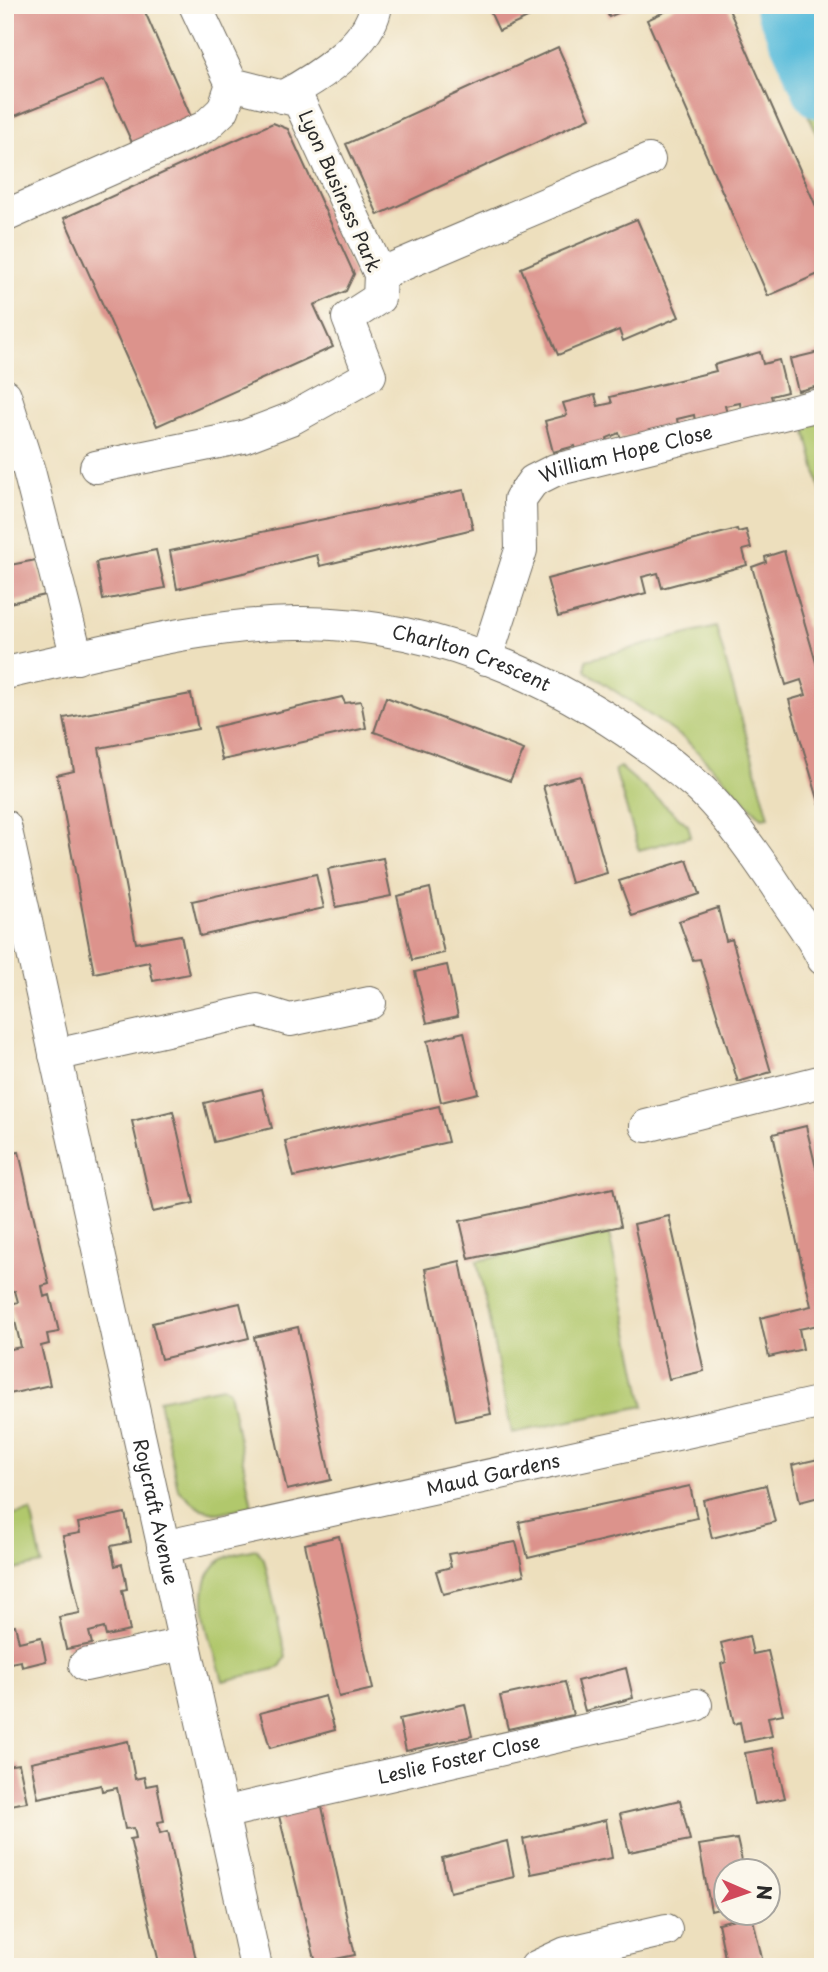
<svg xmlns="http://www.w3.org/2000/svg" width="828" height="1972" viewBox="0 0 828 1972" font-family="'Playpen Sans',sans-serif">
  <style>
    .green { fill: #b1c86c; stroke: #6e7a4c; stroke-width: 2 }
    .lines { fill: none; stroke-linecap: round; stroke-linejoin: round }
    .river { stroke: #5cbddb; stroke-width: 61 }
    .building { fill: #dc938c }
    .minor-casing { stroke: #6f6a5e; stroke-width: 34 }
    .minor { stroke: #fff; stroke-width: 32 }
    .labels { text-anchor: middle; stroke-width: 6; stroke-linejoin: round; paint-order: stroke }
    .street-label { font-size: 19px; fill: #2b2b2b; stroke: #fbf7ec }
  </style>
  <rect width="100%" height="100%" fill="#fbf7ec"/>
  <filter id="ink" filterUnits="userSpaceOnUse"><feTurbulence type="fractalNoise" baseFrequency=".0143" numOctaves="2"/><feDisplacementMap in="SourceGraphic" scale="14" xChannelSelector="R" yChannelSelector="G"/><feConvolveMatrix kernelMatrix="1 2 1 2 8 2 1 2 1" color-interpolation-filters="sRGB"/></filter>
  <filter id="wash" filterUnits="userSpaceOnUse"><feTurbulence type="fractalNoise" baseFrequency=".00686" numOctaves="4" result="noise"/><feDisplacementMap in="SourceGraphic" scale="28" xChannelSelector="R" yChannelSelector="G"/><feGaussianBlur stdDeviation="1.57" result="paint"/><feColorMatrix in="noise" values="0 0 0 0 0 0 0 0 0 0 0 0 0 0 0 0 0 1.4 0 .05"/><feComposite in="paint" operator="in"/></filter>
  <g filter="url(#wash)">
    <rect width="100%" height="100%" fill="#eddfbd"/>
    <!-- green -->
    <path class="green" d="M759 5H823V148Z
      M823 412V499L806 432 810 422Z
      M716 627 769 817 762 818 686 740 586 671V660Z
      M620 767 688 825 691 836 639 850 617 777 615 770Z
      M609 1234 644 1406 512 1433 477 1261Z
      M222 1387 229 1391 252 1506 218 1513 199 1508 178 1489 159 1400Z
      M31 1511 42 1564 5 1572V1517Z
      M256 1549 264 1559 286 1657 279 1668 223 1681C214 1646 182 1575 229 1556 237 1553 247 1551 256 1549Z"/>
    <g class="lines">
      <!-- river -->
      <path class="river" d="M785 5 823 89"/>
    </g>
    <g id="blocks">
      <!-- building -->
      <path class="building" d="M5 5H142L192 119 133 145 104 80 5 120Z
        M487 5H556L499 31Z
        M604 5H636L609 17Z
        M679 5H727L823 222V272L768 296 647 20Z
        M558 47 590 118 378 215 346 144Z
        M273 123 288 129 354 274 346 291 314 305 333 347 157 426 64 218Z
        M637 219 679 317 623 341 619 330 558 355 521 268Z
        M823 351V385L798 391 790 359Z
        M760 352 763 364 779 360 787 392 771 396 773 402 741 410 740 403 725 406 727 413 695 421 694 415 677 419 678 425 621 439 619 433 607 438 608 444 577 452 575 446 553 452 545 421 567 415 563 403 595 395 598 406 612 403 610 397 716 371 714 365Z
        M464 490 473 529 320 566 317 555 177 589 170 551Z
        M737 529 738 532 746 530 751 548 743 550 747 565 662 588 658 573 642 577 646 593 558 617 547 579Z
        M156 550 165 588 103 600 96 562Z
        M784 551 823 687V816L789 700 806 695 801 680 786 685 752 567 766 562 765 557Z
        M36 560 45 595 5 604V566Z
        M191 694 198 729 99 748 136 943 181 935 189 974 153 981 149 962 94 973 57 775 74 771 64 718Z
        M342 697 345 703 361 701 366 728 222 760 214 727Z
        M386 697 524 750 510 781 374 732Z
        M580 776 607 873 571 883 543 786Z
        M383 858 391 896 336 907 328 869Z
        M687 860 699 894 632 916 619 881Z
        M316 874 324 908 200 936 192 901Z
        M430 888 444 953 412 960 397 896Z
        M718 908 726 941 732 939 771 1072 738 1082 700 959 693 960 679 921Z
        M447 965 458 1016 427 1023 415 972Z
        M464 1032 478 1093 441 1102 427 1041Z
        M262 1089 272 1128 214 1142 204 1103Z
        M439 1106 448 1142 294 1177 285 1141Z
        M173 1111 194 1203 153 1212 132 1121Z
        M806 1126 823 1197V1324L799 1329 803 1349 769 1357 760 1318 811 1306 773 1134Z
        M19 1152 49 1284 42 1286 44 1297 50 1295 59 1332 47 1334 49 1344 41 1346 50 1385 5 1395V1350L21 1347 11 1304 18 1302 15 1291 11 1292 5 1267V1155Z
        M613 1188 621 1226 469 1259 460 1221Z
        M669 1216 704 1371 669 1379 634 1224Z
        M460 1261 491 1414 456 1421 425 1269Z
        M240 1303 249 1338 161 1359 152 1323Z
        M298 1327 331 1480 287 1490 254 1337Z
        M823 1458V1496L800 1502 792 1465Z
        M766 1485 775 1522 712 1538 703 1500Z
        M690 1486 697 1518 528 1558 519 1522Z
        M125 1513 131 1542 111 1546 115 1566 122 1564 125 1577 127 1589 122 1590 130 1631 106 1636 104 1628 89 1632 92 1644 66 1649 59 1617 80 1613 63 1536 80 1533 78 1523Z
        M339 1536 373 1689 339 1697 305 1544Z
        M516 1542 524 1575 443 1594 436 1571 451 1567 448 1554Z
        M15 1625 19 1642 41 1637 46 1661 22 1667 21 1661 5 1664V1627Z
        M749 1636 753 1654 768 1651 783 1714 768 1717 772 1736 744 1742 740 1722 734 1724 721 1664 726 1662 721 1643Z
        M626 1668 633 1698 585 1711 577 1681Z
        M565 1682 573 1715 508 1729 500 1696Z
        M325 1696 335 1730 270 1748 260 1713Z
        M465 1704 472 1736 406 1751 399 1719Z
        M128 1741 135 1779 144 1777 146 1786 157 1784 164 1821 158 1822 160 1833 168 1831 197 1964 160 1967 130 1839 136 1838 134 1828 125 1829 117 1788 102 1791 101 1785 38 1798 31 1762Z
        M773 1748 785 1798 755 1804 745 1753Z
        M19 1764 27 1802 5 1806V1766Z
        M680 1800 690 1840 629 1852 620 1814Z
        M321 1802 355 1955 316 1963 278 1812Z
        M606 1820 612 1858 531 1874 523 1839Z
        M737 1839 744 1870H726V1907L711 1911 699 1845Z
        M507 1841 514 1877 450 1892 442 1858Z
        M752 1915 764 1967H727L718 1923Z"/>
    </g>
  </g>
  <g filter="url(#ink)">
    <use href="#blocks" fill-opacity="0" stroke="#6f6a5e" stroke-width="2"/>
    <g class="lines">
      <defs>
        <g id="minor">
          <path d="M282 97C314 80 371 45 376 5"/>
          <path d="M5 216 205 127 223 110 232 84"/>
          <path d="M380 274 649 160"/>
          <path d="M5 395 29 471 77 658"/>
          <path d="M96 467 243 437 293 418 370 375 348 318 379 298 380 274 299 101 232 84 195 5"/>
          <path id="s1" d="M486 659 521 550 520 499 533 481 555 470 823 404"/>
          <path id="s2" d="M5 673C101 653 198 624 297 623 443 621 586 690 695 784 724 809 762 864 783 896 796 916 813 937 823 959"/>
          <path id="s3" d="M5 826 256 1967"/>
          <path d="M55 1055 257 1010 290 1020 370 1003"/>
          <path d="M646 1126 823 1081"/>
          <path id="s4" d="M163 1547 823 1402"/>
          <path d="M85 1665 184 1644"/>
          <path id="s5" d="M222 1813 696 1705"/>
          <path d="M536 1967 566 1953 666 1930"/>
        </g>
      </defs>
      <!-- minor casing -->
      <use href="#minor" class="minor-casing"/>
      <!-- minor -->
      <use href="#minor" class="minor"/>
    </g>
  </g>
  <g class="labels">
    <!-- street labels -->
    <g class="street-label">
      <text transform="translate(340 191) rotate(66)" y="7">Lyon Business Park</text>
      <text dy="7" stroke="none"><textPath href="#s1" startOffset="285">William Hope Close</textPath></text>
      <text dy="7" stroke="none"><textPath href="#s2" startOffset="476">Charlton Crescent</textPath></text>
      <text dy="7" stroke="none"><textPath href="#s4" startOffset="338">Maud Gardens</textPath></text>
      <text dy="7" stroke="none"><textPath href="#s3" startOffset="702">Roycraft Avenue</textPath></text>
      <text dy="7" stroke="none"><textPath href="#s5" startOffset="243">Leslie Foster Close</textPath></text>
    </g>
  </g>
  <!-- margin -->
  <rect width="828" height="1972" fill="none" stroke="#fbf7ec" stroke-width="28"/>
  <!-- north arrow -->
  <g transform="translate(747 1892) rotate(92)"><circle r="33" fill="#fbf7ec" stroke="#a8a59f" stroke-width="2"/>
  <path d="M0-5L12 26L0 18L-12 26Z" fill="#d1495b"/>
  <text y="-10" font-size="19" font-weight="bold" text-anchor="middle" fill="#2b2b2b">N</text>
  </g>
</svg>
